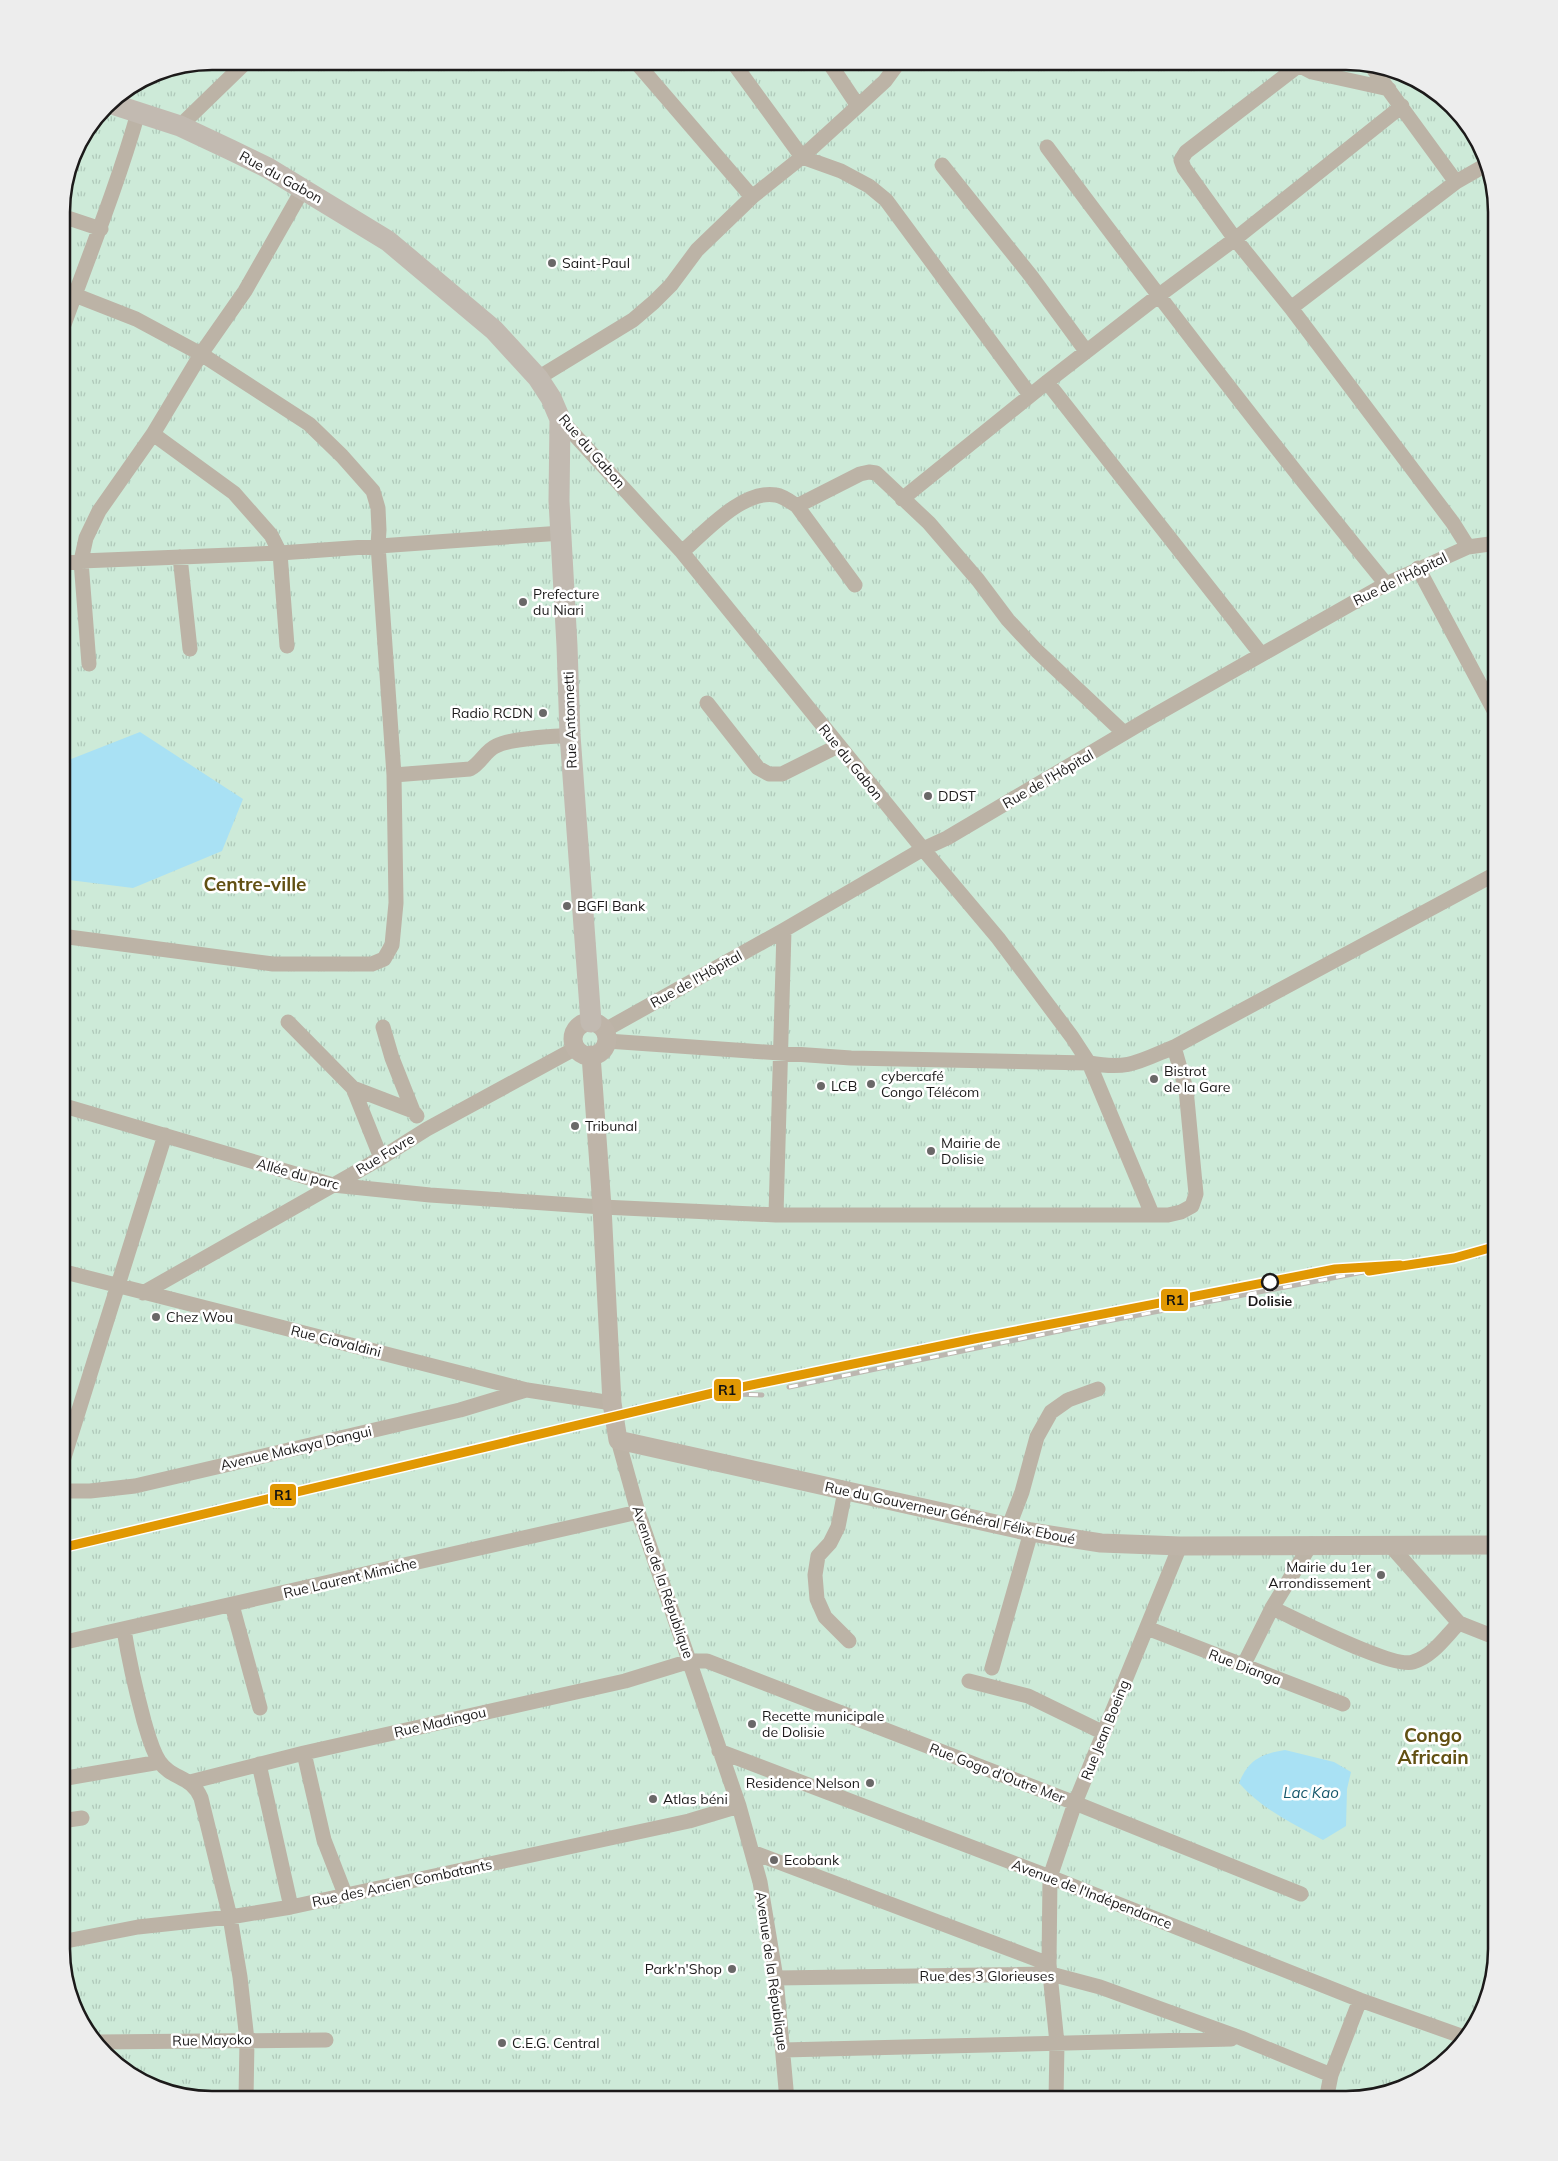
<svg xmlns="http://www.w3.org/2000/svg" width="1558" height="2161" viewBox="0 0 1558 2161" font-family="Mulish,sans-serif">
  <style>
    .grass { fill: url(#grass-tufts) }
    .water { fill: #a9e1f4 }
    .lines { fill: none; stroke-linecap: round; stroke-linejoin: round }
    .minor { stroke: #bcb3a6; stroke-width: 15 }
    .major { stroke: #beb4a8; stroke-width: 19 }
    .highway { stroke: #c2bab1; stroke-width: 21 }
    .rail-casing { stroke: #bcb7b0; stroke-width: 5 }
    .rail { stroke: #fff; stroke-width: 3; stroke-dasharray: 9; stroke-linecap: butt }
    .rail-1-casing { stroke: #fff; stroke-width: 12 }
    .rail-1 { stroke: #e19803; stroke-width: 9 }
    .poi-dot { fill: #6a6868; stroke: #fff; stroke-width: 2 }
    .stop-dot { fill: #fff; stroke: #1c1a1a; stroke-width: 2.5 }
    .labels { text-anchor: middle; stroke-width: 5; stroke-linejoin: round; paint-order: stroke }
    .street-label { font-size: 14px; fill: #1c1a1a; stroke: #fff }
    .poi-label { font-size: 14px; fill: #1c1a1a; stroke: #fff; text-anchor: start }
    .stop-label { font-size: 14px; font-weight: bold; fill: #1c1a1a; stroke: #fff }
    .water-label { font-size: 15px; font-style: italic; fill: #15576b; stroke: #fff }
    .district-label { font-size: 19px; font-weight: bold; fill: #625013; stroke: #fff }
    .rim { fill: none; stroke: #1c1a1a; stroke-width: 2.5 }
    .line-badge { stroke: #fff; stroke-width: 2 }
    .pale-badge-label { font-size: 14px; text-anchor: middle; font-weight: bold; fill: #111 }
  </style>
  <defs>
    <pattern id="grass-tufts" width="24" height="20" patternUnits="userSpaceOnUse" patternTransform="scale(1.25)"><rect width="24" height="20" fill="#cdead8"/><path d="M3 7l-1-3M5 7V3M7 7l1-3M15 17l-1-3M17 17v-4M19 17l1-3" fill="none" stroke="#afc8b9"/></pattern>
  </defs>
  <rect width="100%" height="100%" fill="#fcfaf8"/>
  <!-- grass -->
  <path class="grass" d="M212 61 1356 62 1422 82 1476 136 1497 212V1949L1477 2024 1422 2079 1346 2100 202 2099 136 2079 82 2025 61 1949 62 202 77 145 112 99 154 73Z"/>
  <!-- water -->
  <path class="water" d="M140 732 243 799 222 851 133 888 61 879V763Z
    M1285 1750 1334 1762 1351 1772 1347 1789 1346 1826 1323 1840C1293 1824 1262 1809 1239 1783 1249 1759 1261 1754 1285 1750Z"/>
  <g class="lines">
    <!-- minor -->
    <path class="minor" d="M635 61 752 197
      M732 61 802 157 841 171 869 186 886 200 1030 395
      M828 61 858 106
      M1293 62 1312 72 1389 89
      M1298 66 1186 152 1181 160 1184 168 1235 239 1291 308 1453 523 1468 547
      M1372 67 1456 182
      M180 126 247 61
      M1047 147C1157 295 1269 441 1386 584
      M942 165 1031 276 1086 351
      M62 216 101 229
      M62 290 136 319 201 354 153 434 99 511 86 538 81 561 89 664
      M1291 308 1456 182 1484 166
      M62 330C88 258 117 187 138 113
      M538 378 633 320 654 302 671 285 697 250 752 197 802 157 858 106 885 81 896 66 898 61
      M1047 382 1261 654
      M560 419 682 552 923 849 998 938 1072 1037 1089 1063 1152 1214
      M153 434 234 493 271 535 280 553 287 646
      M902 499 1047 382 1158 296 1235 239 1402 106
      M797 506 855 585
      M682 552C705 532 743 489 776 495 783 496 791 502 797 506L860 474 869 472 876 473 929 523 978 580 1008 620 1037 651 1124 733
      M180 557 190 649
      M62 563 81 561 280 553 562 533
      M1418 568 1497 716
      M707 703 758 768 769 774H782L838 746
      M394 775 470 769C481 763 485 751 496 746 510 738 551 737 570 735
      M61 936 273 964H372L384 959 392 945 396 903 394 775 378 545 379 530 378 508 373 491 342 456 309 424 201 354 245 291 303 189
      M288 1022 353 1088 381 1158
      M383 1027 392 1058 413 1111
      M605 1030 784 930 923 849 947 838 1148 719 1386 584 1468 547 1497 543
      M607 1041 851 1058 1089 1063C1129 1070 1138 1062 1174 1047L1497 873
      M353 1088 413 1111 417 1116
      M61 1105 333 1185 430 1195 602 1207 776 1215H1168L1181 1212 1192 1206 1196 1194 1186 1089 1174 1047
      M776 1215 784 930
      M61 1271 527 1390 612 1403
      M143 1293 381 1158 427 1129 576 1048
      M618 1440 638 1512 739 1806 760 1882 776 1978 787 2100
      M61 1467 165 1135
      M61 1491H90L135 1486 460 1410 526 1390
      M845 1491 838 1527 830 1543 818 1556 815 1575 817 1599 825 1617 849 1641
      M1009 1526 1022 1492 1037 1437 1051 1412 1068 1400 1098 1389
      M1389 1544 1459 1623 1497 1638
      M232 1605 260 1708
      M1272 1608C1297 1619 1392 1669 1413 1662 1432 1657 1446 1636 1459 1623
      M1147 1628 1343 1704
      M124 1630C129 1661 136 1691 144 1721 148 1734 151 1748 159 1761 172 1780 191 1775 201 1798L230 1917 240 1977 247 2040 246 2099
      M61 1643 638 1512
      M1243 1666 1272 1608 1311 1544
      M992 1668 1031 1532
      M969 1681 1028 1696 1104 1733
      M719 1751 1050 1877 1360 2000 1464 2037
      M304 1753 324 1840 345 1894
      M259 1764 291 1907
      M61 1779 160 1762
      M190 1782 304 1753 625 1681 690 1661H707L1075 1803 1301 1894
      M61 1821 82 1818
      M752 1852 1049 1964
      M61 1942 138 1927 230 1917 291 1907 689 1821 739 1806
      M776 1978 1051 1974 1100 1987 1241 2038 1331 2075
      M99 2042 326 2040
      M783 2050 1231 2039
      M1056 2100 1057 2043 1049 1964 1050 1877 1075 1803 1180 1546
      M1326 2100 1331 2075 1360 2000"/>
    <!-- major -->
    <path class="major" d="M573 1039a17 17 0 1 1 34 0a17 17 0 1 1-34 0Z
      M591 1055 602 1207 612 1403 618 1440 1031 1532 1101 1543 1180 1546 1497 1545"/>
    <!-- highway -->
    <path class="highway" d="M109 103 180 126 231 150 268 168 388 241 494 330 538 378 551 398 560 419 559 501 567 646 570 735 591 1022"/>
    <defs>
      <path id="rail" d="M789 1387 1102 1322 1400 1265
        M713 1393 762 1395"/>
    </defs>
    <!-- rail casing -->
    <use href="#rail" class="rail-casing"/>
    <!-- rail -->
    <use href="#rail" class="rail"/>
    <defs>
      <path id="rail-1" d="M1369 1271 1454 1258 1497 1246
        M61 1548 713 1393 974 1339 1335 1269 1400 1265"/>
    </defs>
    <!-- rail-1 casing -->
    <use href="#rail-1" class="rail-1-casing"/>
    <!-- rail-1 -->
    <use href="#rail-1" class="rail-1"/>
  </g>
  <!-- markers -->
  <g class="poi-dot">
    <circle cx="552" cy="263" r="5"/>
    <circle cx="523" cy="602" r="5"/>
    <circle cx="543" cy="713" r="5"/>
    <circle cx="928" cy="796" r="5"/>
    <circle cx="567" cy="906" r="5"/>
    <circle cx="1154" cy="1079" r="5"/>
    <circle cx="871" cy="1084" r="5"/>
    <circle cx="821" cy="1086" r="5"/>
    <circle cx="575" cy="1126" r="5"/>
    <circle cx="931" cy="1151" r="5"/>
    <circle cx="156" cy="1317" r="5"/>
    <circle cx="1381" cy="1575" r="5"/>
    <circle cx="752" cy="1724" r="5"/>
    <circle cx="870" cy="1783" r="5"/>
    <circle cx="653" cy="1799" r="5"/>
    <circle cx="774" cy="1860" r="5"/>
    <circle cx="732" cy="1969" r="5"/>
    <circle cx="502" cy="2043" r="5"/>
  </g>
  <circle class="stop-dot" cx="1270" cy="1282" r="8"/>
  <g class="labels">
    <!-- street labels -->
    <g class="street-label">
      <text transform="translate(281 177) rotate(29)" y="5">Rue du Gabon</text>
      <text transform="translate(592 451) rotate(49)" y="5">Rue du Gabon</text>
      <text transform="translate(1400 579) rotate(-26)" y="5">Rue de l'Hôpital</text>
      <text transform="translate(570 720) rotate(-92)" y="5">Rue Antonnetti</text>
      <text transform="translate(851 762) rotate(51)" y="5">Rue du Gabon</text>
      <text transform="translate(1048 779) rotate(-30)" y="5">Rue de l'Hôpital</text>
      <text transform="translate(696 979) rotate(-29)" y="5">Rue de l'Hôpital</text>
      <text transform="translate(385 1154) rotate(-31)" y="5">Rue Favre</text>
      <text transform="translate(298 1174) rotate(15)" y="5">Allée du parc</text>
      <text transform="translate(336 1341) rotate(14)" y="5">Rue Ciavaldini</text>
      <text transform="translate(296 1448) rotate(-13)" y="5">Avenue Makaya Dangui</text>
      <text transform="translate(950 1513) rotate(12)" y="5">Rue du Gouverneur Général Félix Eboué</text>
      <text transform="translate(350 1578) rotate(-13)" y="5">Rue Laurent Mimiche</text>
      <text transform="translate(663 1582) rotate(71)" y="5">Avenue de la République</text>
      <text transform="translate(1245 1667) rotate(21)" y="5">Rue Dianga</text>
      <text transform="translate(440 1722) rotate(-13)" y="5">Rue Madingou</text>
      <text transform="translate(1105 1730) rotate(-68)" y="5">Rue Jean Boeing</text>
      <text transform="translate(997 1773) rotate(21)" y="5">Rue Gogo d'Outre Mer</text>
      <text transform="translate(402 1883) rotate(-12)" y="5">Rue des Ancien Combatants</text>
      <text transform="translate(1092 1894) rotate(21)" y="5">Avenue de l'Indépendance</text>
      <text transform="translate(772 1971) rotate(82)" y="5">Avenue de la République</text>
      <text x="987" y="1981">Rue des 3 Glorieuses</text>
      <text transform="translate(212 2040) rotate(-1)" y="5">Rue Mayoko</text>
    </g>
    <!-- poi labels -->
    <g class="poi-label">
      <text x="562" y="268">Saint-Paul</text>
      <text x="533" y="599">Prefecture<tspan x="533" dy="16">du Niari</tspan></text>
      <text x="533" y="718" text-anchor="end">Radio RCDN</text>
      <text x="938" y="801">DDST</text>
      <text x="577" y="911">BGFI Bank</text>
      <text x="1164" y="1076">Bistrot<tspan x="1164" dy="16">de la Gare</tspan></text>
      <text x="881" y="1081">cybercafé<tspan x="881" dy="16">Congo Télécom</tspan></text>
      <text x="831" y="1091">LCB</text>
      <text x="585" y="1131">Tribunal</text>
      <text x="941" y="1148">Mairie de<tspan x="941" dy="16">Dolisie</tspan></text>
      <text x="166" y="1322">Chez Wou</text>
      <text x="1371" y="1572" text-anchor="end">Mairie du 1er<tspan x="1371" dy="16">Arrondissement</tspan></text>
      <text x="762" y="1721">Recette municipale<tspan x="762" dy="16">de Dolisie</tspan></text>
      <text x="860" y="1788" text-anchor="end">Residence Nelson</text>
      <text x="663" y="1804">Atlas béni</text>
      <text x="784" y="1865">Ecobank</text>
      <text x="722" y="1974" text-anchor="end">Park'n'Shop</text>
      <text x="512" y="2048">C.E.G. Central</text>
    </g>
    <!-- stop labels -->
    <g class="stop-label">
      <text x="1270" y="1306">Dolisie</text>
    </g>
    <!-- water labels -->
    <g class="water-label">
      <text x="1311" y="1798">Lac Kao</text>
    </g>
    <!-- district labels -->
    <g class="district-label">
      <text x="255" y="891">Centre-ville</text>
      <text x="1433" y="1742">Congo<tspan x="1433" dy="22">Africain</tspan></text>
    </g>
  </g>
  <!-- crop -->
  <path d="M0 0H1558V2161H0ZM212 70H1346A142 142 0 0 1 1488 212V1949A142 142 0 0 1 1346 2091H212A142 142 0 0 1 70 1949V212A142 142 0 0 1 212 70Z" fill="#ededed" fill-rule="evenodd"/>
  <path class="rim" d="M212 70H1346A142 142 0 0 1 1488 212V1949A142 142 0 0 1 1346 2091H212A142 142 0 0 1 70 1949V212A142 142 0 0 1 212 70Z"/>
  <g class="line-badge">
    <rect x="1160" y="1288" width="29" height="24" rx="5" fill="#e19803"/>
    <rect x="713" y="1378" width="29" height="24" rx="5" fill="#e19803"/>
    <rect x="269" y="1483" width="28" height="24" rx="5" fill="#e19803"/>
  </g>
  <g class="pale-badge-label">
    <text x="1175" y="1305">R1</text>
    <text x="727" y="1395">R1</text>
    <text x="283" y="1500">R1</text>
  </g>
</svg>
